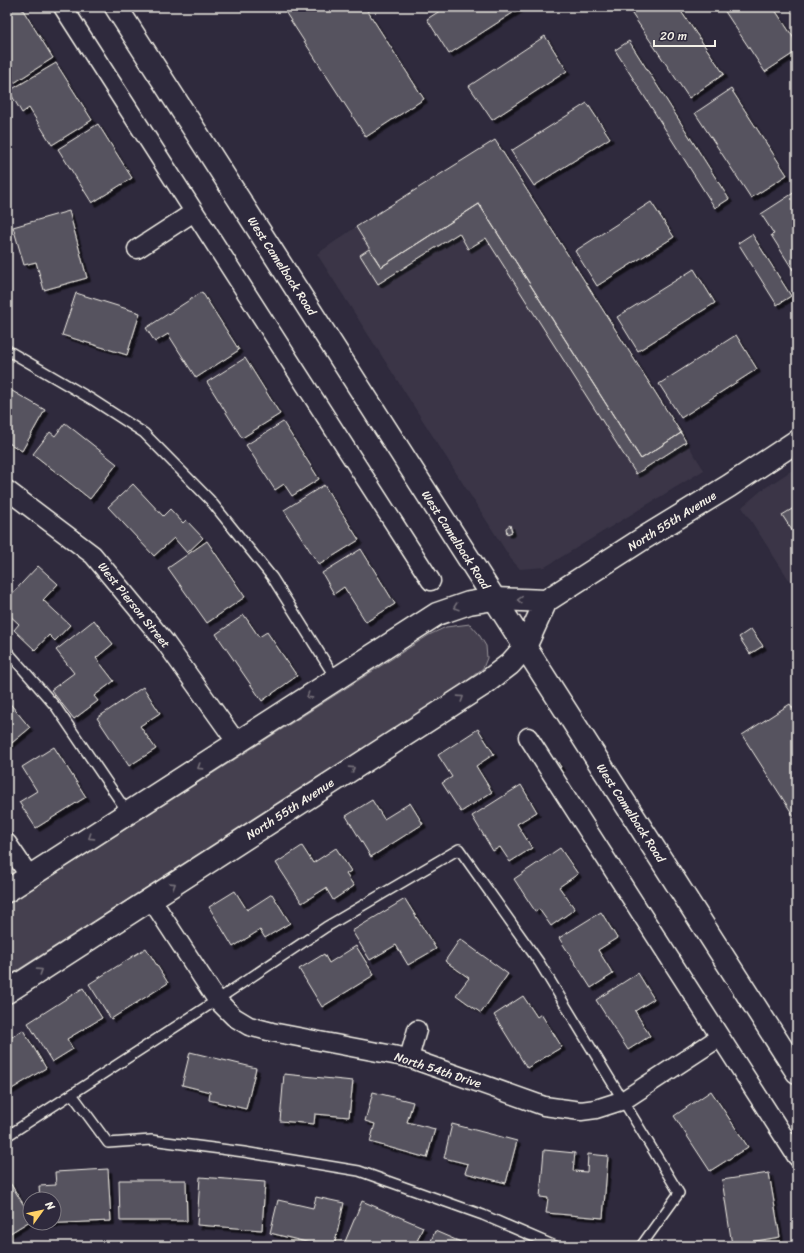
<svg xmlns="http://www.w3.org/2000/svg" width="804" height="1253" viewBox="0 0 804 1253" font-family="Sriracha,sans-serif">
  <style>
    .built { fill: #3b3647 }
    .green { fill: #454050; stroke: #9c989c }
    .building { fill: #56525f; stroke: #f4f1e8; filter: url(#shadow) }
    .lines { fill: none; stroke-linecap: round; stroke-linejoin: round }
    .service-casing { stroke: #f4f1e8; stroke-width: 12 }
    .minor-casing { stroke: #f4f1e8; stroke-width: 21 }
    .tertiary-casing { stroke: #f4f1e8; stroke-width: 25 }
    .primary-casing { stroke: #f4f1e8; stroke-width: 25 }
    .service { stroke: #2f2a3d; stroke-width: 9 }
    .minor { stroke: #2f2a3d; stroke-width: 18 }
    .tertiary { stroke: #2f2a3d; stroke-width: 22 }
    .primary { stroke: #2f2a3d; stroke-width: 22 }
    .oneway { stroke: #747079 }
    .labels { text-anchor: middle; stroke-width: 4; stroke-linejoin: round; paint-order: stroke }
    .street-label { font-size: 12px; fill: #f4f1e8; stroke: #2f2a3d }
  </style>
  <defs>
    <filter id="shadow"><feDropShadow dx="3.5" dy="3.5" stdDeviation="0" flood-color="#0009"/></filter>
  </defs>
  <rect width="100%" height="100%" fill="#2f2a3d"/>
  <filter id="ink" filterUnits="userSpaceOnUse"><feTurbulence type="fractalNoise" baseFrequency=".025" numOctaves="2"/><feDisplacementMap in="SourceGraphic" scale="8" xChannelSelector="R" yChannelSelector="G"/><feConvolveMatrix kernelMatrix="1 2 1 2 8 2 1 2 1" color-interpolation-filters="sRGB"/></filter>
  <g filter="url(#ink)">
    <!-- built -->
    <path class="built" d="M495 140 704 470 545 567 520 569 511 559 317 254 356 227Z
      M797 467V592L742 507 762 490Z"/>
    <!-- green -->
    <path class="green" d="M470 624 478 633 486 646 487 658 483 668 463 684 435 703 7 977V905L429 635 446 627Z"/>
    <!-- building -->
    <path class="building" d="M7 7H21L53 58 14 83 7 72Z
      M282 7H365L424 99 366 137Z
      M446 7H522L449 54 427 19Z
      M637 7H678L724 74 689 98 630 11Z
      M722 7H773L797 43V51L765 72Z
      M545 36 567 71 492 120 469 86Z
      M629 41 729 199 715 208 615 50Z
      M56 63 92 120 52 145 29 108 22 113 9 91Z
      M731 89 787 175 751 198 695 113Z
      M587 103 610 138 534 186 511 151Z
      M98 124 132 178 92 203 58 149Z
      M495 140 681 433 641 459 479 204 381 267 356 227Z
      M795 192 797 195V269L796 268 793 270 771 235 774 234 761 214Z
      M651 202 674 237 597 286 575 251Z
      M479 204 641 459 681 433 686 442 636 474 486 238 468 249 459 233 378 284 360 255 369 249 381 267Z
      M69 211 87 278 44 290 36 262 24 265 13 227Z
      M752 234 791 296 777 305 738 243Z
      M694 269 715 303 638 351 617 317Z
      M202 292 239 350 196 378 168 334 155 342 146 328Z
      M76 293 140 313 127 355 62 335Z
      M736 335 757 369 681 418 659 384Z
      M245 358 280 414 242 438 207 382Z
      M7 388 45 410 22 451 7 442Z
      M283 422 319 479 292 496 284 484 275 490 246 445Z
      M65 423 117 464 90 499 33 454 50 432 55 436Z
      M133 484 163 516 170 509 183 523 186 520 203 538 187 553 174 538 154 556 108 507Z
      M324 485 359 540 319 565 284 510Z
      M797 506V538L782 515Z
      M510 525 512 532 507 534 506 528Z
      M207 541 245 597 207 623 168 568Z
      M361 549 395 604 366 622 344 587 334 594 322 573Z
      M38 566 58 584 43 600 70 625 55 641 49 635 35 650 14 630 19 624 7 613V599Z
      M244 615 259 637 267 632 297 676 262 701 216 634Z
      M94 620 113 644 96 658 114 681 94 696 98 701 74 719 51 690 74 673 56 650Z
      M751 629 763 646 750 654 739 637Z
      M143 687 160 713 140 726 156 749 129 766 97 718Z
      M7 700 30 728 7 747Z
      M790 704 797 715V821L742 735Z
      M478 729 494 754 476 766 492 792 461 812 442 783 452 777 438 755Z
      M54 747 86 797 36 828 19 802 37 791 22 767Z
      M555 758 561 767 558 769 552 759Z
      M521 785 537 812 517 824 532 848 510 862 500 847 493 851 472 816Z
      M372 800 384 819 410 803 423 824 371 857 346 816Z
      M302 846 313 863 336 848 351 871 346 874 354 886 333 900 326 888 302 903 276 863Z
      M560 848 578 874 559 887 575 909 551 926 539 909 535 911 514 879Z
      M235 891 247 910 272 894 290 923 265 938 260 930 233 947 209 907Z
      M405 899 436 949 408 965 396 945 370 960 352 931Z
      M601 912 617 938 598 950 613 974 591 988 559 938Z
      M460 939 508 974 481 1013 456 995 469 978 445 961Z
      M356 946 374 975 322 1007 299 969 324 954 329 963Z
      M146 948 168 983 111 1019 89 984Z
      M638 973 654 999 635 1011 650 1036 628 1050 596 1000Z
      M83 988 102 1018 67 1039 73 1049 52 1062 28 1023Z
      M523 996 537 1017 541 1014 562 1047 527 1068 494 1015Z
      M23 1030 46 1068 7 1092V1040Z
      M190 1052 256 1068 246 1109 209 1100 210 1092 182 1085Z
      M284 1074 353 1081 349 1117 315 1114 314 1124 280 1121Z
      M711 1091 748 1147 710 1171 674 1116Z
      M373 1092 413 1102 407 1122 435 1129 427 1158 370 1142 375 1124 365 1121Z
      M452 1124 517 1141 506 1183 465 1173 468 1164 444 1158Z
      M544 1150 575 1153 573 1171 587 1172 588 1154 608 1156 603 1218 546 1213 548 1198 540 1197Z
      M108 1169 111 1221 41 1224V1223H54V1199H40L39 1186 56 1185 55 1172Z
      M769 1173 780 1237 732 1245 722 1180Z
      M200 1177 265 1182 262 1230 197 1225Z
      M7 1178 30 1215V1221L7 1235Z
      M119 1180H186L187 1221H120Z
      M316 1197 344 1203 334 1246H322L270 1233 278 1200 313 1208Z
      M362 1201 423 1227 415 1246H349L344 1244Z
      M435 1231 470 1246H429Z"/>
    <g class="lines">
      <defs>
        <path id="service" d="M7 350 93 400 144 433 210 500 272 577 336 679
          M7 651 56 707 128 813
          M72 1094 108 1143 151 1140 244 1152 359 1171 483 1215 555 1246
          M7 1136 217 1000 326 927 459 849 539 962 679 1193 641 1246"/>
        <path id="minor" d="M63 7 431 581
          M137 249 194 212
          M7 490 93 555 165 642 237 743
          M528 737 797 1157
          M7 843 30 877
          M151 899 217 1000 234 1017 249 1026 272 1032 409 1058 544 1106 581 1111 596 1109 624 1100 720 1037
          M409 1058 417 1030"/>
        <path id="tertiary" d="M7 891 437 614 469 603 494 599 546 601
          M7 992 484 684 510 664 525 647 546 601 644 538 729 486 797 441"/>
        <path id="primary" d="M116 7 797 1072"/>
      </defs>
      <!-- service casing -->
      <use href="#service" class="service-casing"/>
      <!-- minor casing -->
      <use href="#minor" class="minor-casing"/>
      <!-- tertiary casing -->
      <use href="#tertiary" class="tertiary-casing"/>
      <!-- primary casing -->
      <use href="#primary" class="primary-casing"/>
      <!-- service -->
      <use href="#service" class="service"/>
      <!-- minor -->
      <use href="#minor" class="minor"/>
      <!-- tertiary -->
      <use href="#tertiary" class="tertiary"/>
      <!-- primary -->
      <use href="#primary" class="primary"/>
    </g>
    <!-- one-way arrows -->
    <defs><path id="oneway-chevron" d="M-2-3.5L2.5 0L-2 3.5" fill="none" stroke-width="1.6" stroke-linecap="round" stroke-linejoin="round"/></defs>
    <g class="oneway">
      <use href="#oneway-chevron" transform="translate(520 600) rotate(-178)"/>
      <use href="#oneway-chevron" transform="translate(456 607) rotate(161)"/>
      <use href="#oneway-chevron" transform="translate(309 696) rotate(147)"/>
      <use href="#oneway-chevron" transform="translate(461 698) rotate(-33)"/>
      <use href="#oneway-chevron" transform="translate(200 767) rotate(147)"/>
      <use href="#oneway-chevron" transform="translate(352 769) rotate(-33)"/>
      <use href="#oneway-chevron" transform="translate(91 837) rotate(147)"/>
      <use href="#oneway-chevron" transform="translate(173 885) rotate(-33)"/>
      <use href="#oneway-chevron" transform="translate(40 971) rotate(-33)"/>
    </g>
  </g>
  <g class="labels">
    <!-- street labels -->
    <g class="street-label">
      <text transform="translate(282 266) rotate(57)" y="4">West Camelback Road</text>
      <text transform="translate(672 521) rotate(-32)" y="4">North 55th Avenue</text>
      <text transform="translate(456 540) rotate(57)" y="4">West Camelback Road</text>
      <text transform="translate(134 605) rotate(51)" y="4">West Pierson Street</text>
      <text transform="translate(290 809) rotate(-33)" y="4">North 55th Avenue</text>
      <text transform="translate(631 813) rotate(57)" y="4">West Camelback Road</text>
      <text transform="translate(438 1070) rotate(18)" y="4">North 54th Drive</text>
    </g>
  </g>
  <!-- margin -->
  <rect width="804" height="1253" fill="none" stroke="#2f2a3d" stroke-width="24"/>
  <rect x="12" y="12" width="780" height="1229" fill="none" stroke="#f4f1e8" stroke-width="1.5" filter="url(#ink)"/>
  <!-- north arrow -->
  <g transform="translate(42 1211) rotate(57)"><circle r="19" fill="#2f2a3d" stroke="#7e7a81"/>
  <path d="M0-3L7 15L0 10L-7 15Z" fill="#ffd166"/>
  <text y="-6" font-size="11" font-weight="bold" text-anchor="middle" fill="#f4f1e8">N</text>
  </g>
  <!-- scale -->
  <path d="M654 40v6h61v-6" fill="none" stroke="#f4f1e8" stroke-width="2"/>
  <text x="660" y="40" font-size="12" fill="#f4f1e8" stroke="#2f2a3d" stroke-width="3" paint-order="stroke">20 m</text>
</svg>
